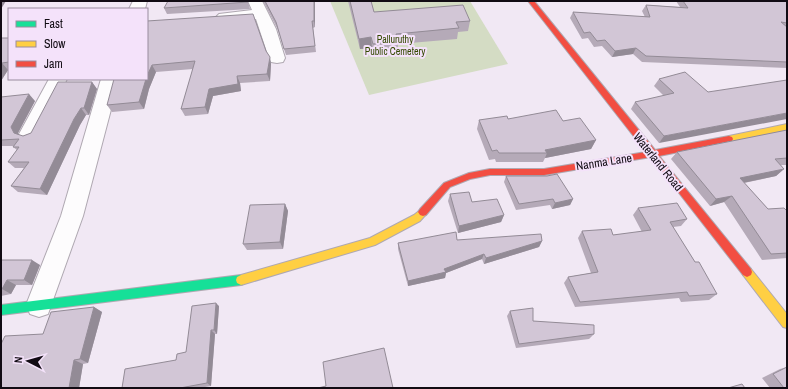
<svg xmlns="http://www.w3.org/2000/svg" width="788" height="389" viewBox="0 0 788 389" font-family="'Archivo Narrow',sans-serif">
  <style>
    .green { fill: #d4dcc4 }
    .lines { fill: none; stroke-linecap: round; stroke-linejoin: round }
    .street-casing { stroke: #afa8b1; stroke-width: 2 }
    .fast-casing { stroke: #afa8b1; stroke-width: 2 }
    .slow-casing { stroke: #afa8b1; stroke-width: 2 }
    .jam-casing { stroke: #afa8b1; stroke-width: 2 }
    .street { fill: #fdfcfd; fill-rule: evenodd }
    .fast { fill: #16e098; fill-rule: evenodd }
    .slow { fill: #ffcf43; fill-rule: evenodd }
    .jam { fill: #f24e42; fill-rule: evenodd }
    .wall { fill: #b5aab8 }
    .shaded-wall { fill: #938b96 }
    .building { fill: #d2c6d6; stroke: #938b96 }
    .labels { text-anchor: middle; stroke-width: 4; stroke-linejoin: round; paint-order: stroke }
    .far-park-label { font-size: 10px; fill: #334900; stroke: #f4e2fa }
    .street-label { font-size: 12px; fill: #110b13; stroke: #f4e2fa }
  </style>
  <rect width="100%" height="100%" fill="#f1e8f4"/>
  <!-- green -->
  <path class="green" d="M330 1H470L508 64 369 95Z"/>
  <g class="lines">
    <defs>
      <path id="street" d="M133 1H147L145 9H129Z
        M248 1H262L276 29 285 58 283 62 277 63 271 62 269 58 256 19 224 22 219 20 216 17 219 14 252 10Z
        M49 79H67L36 139 29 141 22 139 19 134Z
        M101 79H119L83 216 48 314 39 317 30 314 26 305 61 216Z"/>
      <path id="fast" d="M241 275 245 277 246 280 245 283 241 285 1 315V305Z"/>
      <path id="slow" d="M787 124V130L729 142 725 139 729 136Z
        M423 208 426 209 428 212 420 221 375 245 241 285 237 283 236 280 237 277 241 275 370 238 414 215Z
        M747 267 751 269 787 314V328L783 327 743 275 742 272 743 269Z"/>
      <path id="jam" d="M528 1H534L655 150 729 136 732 137 733 139 732 141 729 142 659 156 751 269 752 272 751 275 747 277 743 275 651 157 544 175H490L470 179 450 187 426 215 423 216 420 215 418 212 420 209 444 183 469 173 490 169H544L646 152Z"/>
    </defs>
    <!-- street casing -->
    <use href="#street" class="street-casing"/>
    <!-- fast casing -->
    <use href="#fast" class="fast-casing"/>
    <!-- slow casing -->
    <use href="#slow" class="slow-casing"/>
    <!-- jam casing -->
    <use href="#jam" class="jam-casing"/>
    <!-- street -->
    <use href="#street" class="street"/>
    <!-- fast -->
    <use href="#fast" class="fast"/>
    <!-- slow -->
    <use href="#slow" class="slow"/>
    <!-- jam -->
    <use href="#jam" class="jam"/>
  </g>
  <!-- wall -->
  <path class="wall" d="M248 1 250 9 167 14 164 8Z
    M263 1H315V27L313 28 316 52 286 55 277 28Z
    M348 1H371L374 12 470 21 468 31 458 32 457 39 398 44V51L373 54 372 48 360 49Z
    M676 1H787V68L642 62 633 54 612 57 602 46 594 47 588 38 582 39 570 18 573 12 645 17 642 11 646 5 680 7Z
    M147 21 266 51 271 64 270 81 240 83 241 91 213 96 208 114 185 116 181 109 193 69 156 72 149 89 144 109 112 112 107 105Z
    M1 38H9V70H8L1 81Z
    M659 79 708 92 659 143 631 109 635 102 664 96 654 86Z
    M92 82 97 89 89 115H86L80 125 47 195 18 192 11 186 24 168H15L8 162 17 150 13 147 14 146H1V97L35 101 18 133V135L23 136 31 133Z
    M508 119 563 121 596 140 591 149 545 158 543 162H496L495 159 489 160 477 129 479 120Z
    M787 130V165H781L784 169 776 176 744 183 768 209 787 211V258L762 260 724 202 710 206 671 159 677 152Z
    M506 176 573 199 570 205 552 209 550 205 516 210 504 182Z
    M450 194 472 202 504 215 501 222 458 233 448 201Z
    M285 204 288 211 283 249 247 250 243 244Z
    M638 208 687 219 681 226 673 227 695 262 717 294 709 300 681 302 679 298 575 307 564 283 568 277 591 273 578 238 582 231 613 235 642 232 633 215Z
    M457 240 542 241 539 247 484 264 482 259 446 273 445 278 408 286 398 249V243Z
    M1 260 40 265 32 285H16L11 294 1 296Z
    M219 306 217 334H215L211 386 199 388H122L176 360 186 352Z
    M94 307 102 312 88 363 83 364 79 388H1L43 334Z
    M510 311 533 321 594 334 589 339 516 348 507 316Z
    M787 367V388H770L762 378 780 369Z"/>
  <!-- shaded-wall -->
  <path class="shaded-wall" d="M1 1H6L1 9Z
    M314 1H315V27L314 21Z
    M371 37 372 48 360 49 359 39Z
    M636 48 633 54 612 57 615 51Z
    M270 57 271 64 270 81 267 74Z
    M2 63 8 70 1 81V65Z
    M152 65 156 72 149 89 144 109 139 102 145 82 146 79H147V76Z
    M237 76 240 83 241 91 213 96 208 114 205 107 209 89Z
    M92 82 97 89 89 115 84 108Z
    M29 94 35 101 18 133 21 140 14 133 11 127Z
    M81 108 86 115 80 125 47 195 40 189 74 119Z
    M787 113V119L659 143 664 136Z
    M596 140 591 149 545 158 547 153 545 150Z
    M784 169 776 176 733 185 740 178Z
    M732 196 724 202 710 206 716 199Z
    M573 199 570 205 552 209 555 203Z
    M285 204 288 211 283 249 280 242Z
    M504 215 501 222 458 233 459 226Z
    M542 241 539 247 484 264 486 258Z
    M484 254 482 259 446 273 445 278 408 286V281Z
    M32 260 40 265 32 285 24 280Z
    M7 280 16 285 11 294 2 289Z
    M216 303 219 306 217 334 214 330Z
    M94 307 102 312 88 363 80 359Z
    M211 330 215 334 211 386 207 383Z
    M74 360 83 364 79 388H69Z"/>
  <!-- building -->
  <path class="building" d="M168 1H248V2L164 8Z
    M265 1H314V21H312L315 46 284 49 276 22Z
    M350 1H371L374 12 463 5 470 21 456 22 459 28 396 34 398 41 373 44 371 37 359 39Z
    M683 1H787V23L781 22 787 27V62L646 56 636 48 615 51 605 40 597 41 590 32 584 33 573 12 650 17 646 5 688 8Z
    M253 14 266 51 270 57 267 74 237 76 238 84 209 89 205 107 181 109 195 61 152 65 147 76V21Z
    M1 38H9V62L2 63 1 65Z
    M685 72 708 92 787 80V113L664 136 635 102 674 93 659 79Z
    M114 79H146L139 102 107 105Z
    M58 82H92L84 108H81L74 119 40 189 11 186 29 162H8L19 147H13L19 139 1 140V97L29 94 11 127 14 133 23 136 31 133Z
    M556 110 563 121 580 118 596 140 545 150 547 153H499L497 150 492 151 479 120 507 116 508 119Z
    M787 130V158L775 159 784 169 740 178 768 209 784 208 787 211V253L771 254 732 196 716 199 677 152Z
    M557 174 573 199 555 203 553 199 519 204 506 176H547Z
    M469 192 472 202 497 199 504 215 459 226 450 194Z
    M677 203 687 219 670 222 695 262H699L717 294 689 296 687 292 580 302 568 277 598 272 582 231 611 229 613 235 651 230 638 208Z
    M285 204 280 242 243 244 250 205Z
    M456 232 457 240 541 234 542 241 486 258 484 254 444 269 446 272 408 281 398 243Z
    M1 260H32L24 280H7L2 289H1Z
    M216 303 214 330H211L207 383 180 388H122L125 369 176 360 177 354 186 352 192 306Z
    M94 307 80 359 74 360 69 388H1V344L5 336 43 334 51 312Z
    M533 308V321L594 325V334L519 344 510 311Z
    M384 348 393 388H318L326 386 323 362Z
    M787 367V388H784L773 374Z
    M742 384 745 388H728Z"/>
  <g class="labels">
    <!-- far-park labels -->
    <g class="far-park-label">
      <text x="395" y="43">Palluruthy<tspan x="395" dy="12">Public Cemetery</tspan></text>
    </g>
    <!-- street labels -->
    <g class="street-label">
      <text transform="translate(604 162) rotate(-9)" y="4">Nanma Lane</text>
      <text transform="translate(658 162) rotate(51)" y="4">Waterland Road</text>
    </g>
  </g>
  <!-- border -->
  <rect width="788" height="389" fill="none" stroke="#110b13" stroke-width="4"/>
  <!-- legend -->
  <rect x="8" y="8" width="140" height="72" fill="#f4e2fa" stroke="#998c9e"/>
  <rect x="16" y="21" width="20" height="6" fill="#16e098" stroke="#998c9e"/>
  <text x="44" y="28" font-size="12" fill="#110b13">Fast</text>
  <rect x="16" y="41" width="20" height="6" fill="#ffcf43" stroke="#998c9e"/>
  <text x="44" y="48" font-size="12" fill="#110b13">Slow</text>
  <rect x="16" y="61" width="20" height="6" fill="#f24e42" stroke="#998c9e"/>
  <text x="44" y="68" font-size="12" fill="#110b13">Jam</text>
  <!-- north arrow -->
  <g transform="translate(28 361) rotate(276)" stroke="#f4e2fa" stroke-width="3" paint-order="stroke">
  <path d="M0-3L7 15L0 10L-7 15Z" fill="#110b13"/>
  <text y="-6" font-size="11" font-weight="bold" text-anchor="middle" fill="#110b13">N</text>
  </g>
</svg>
